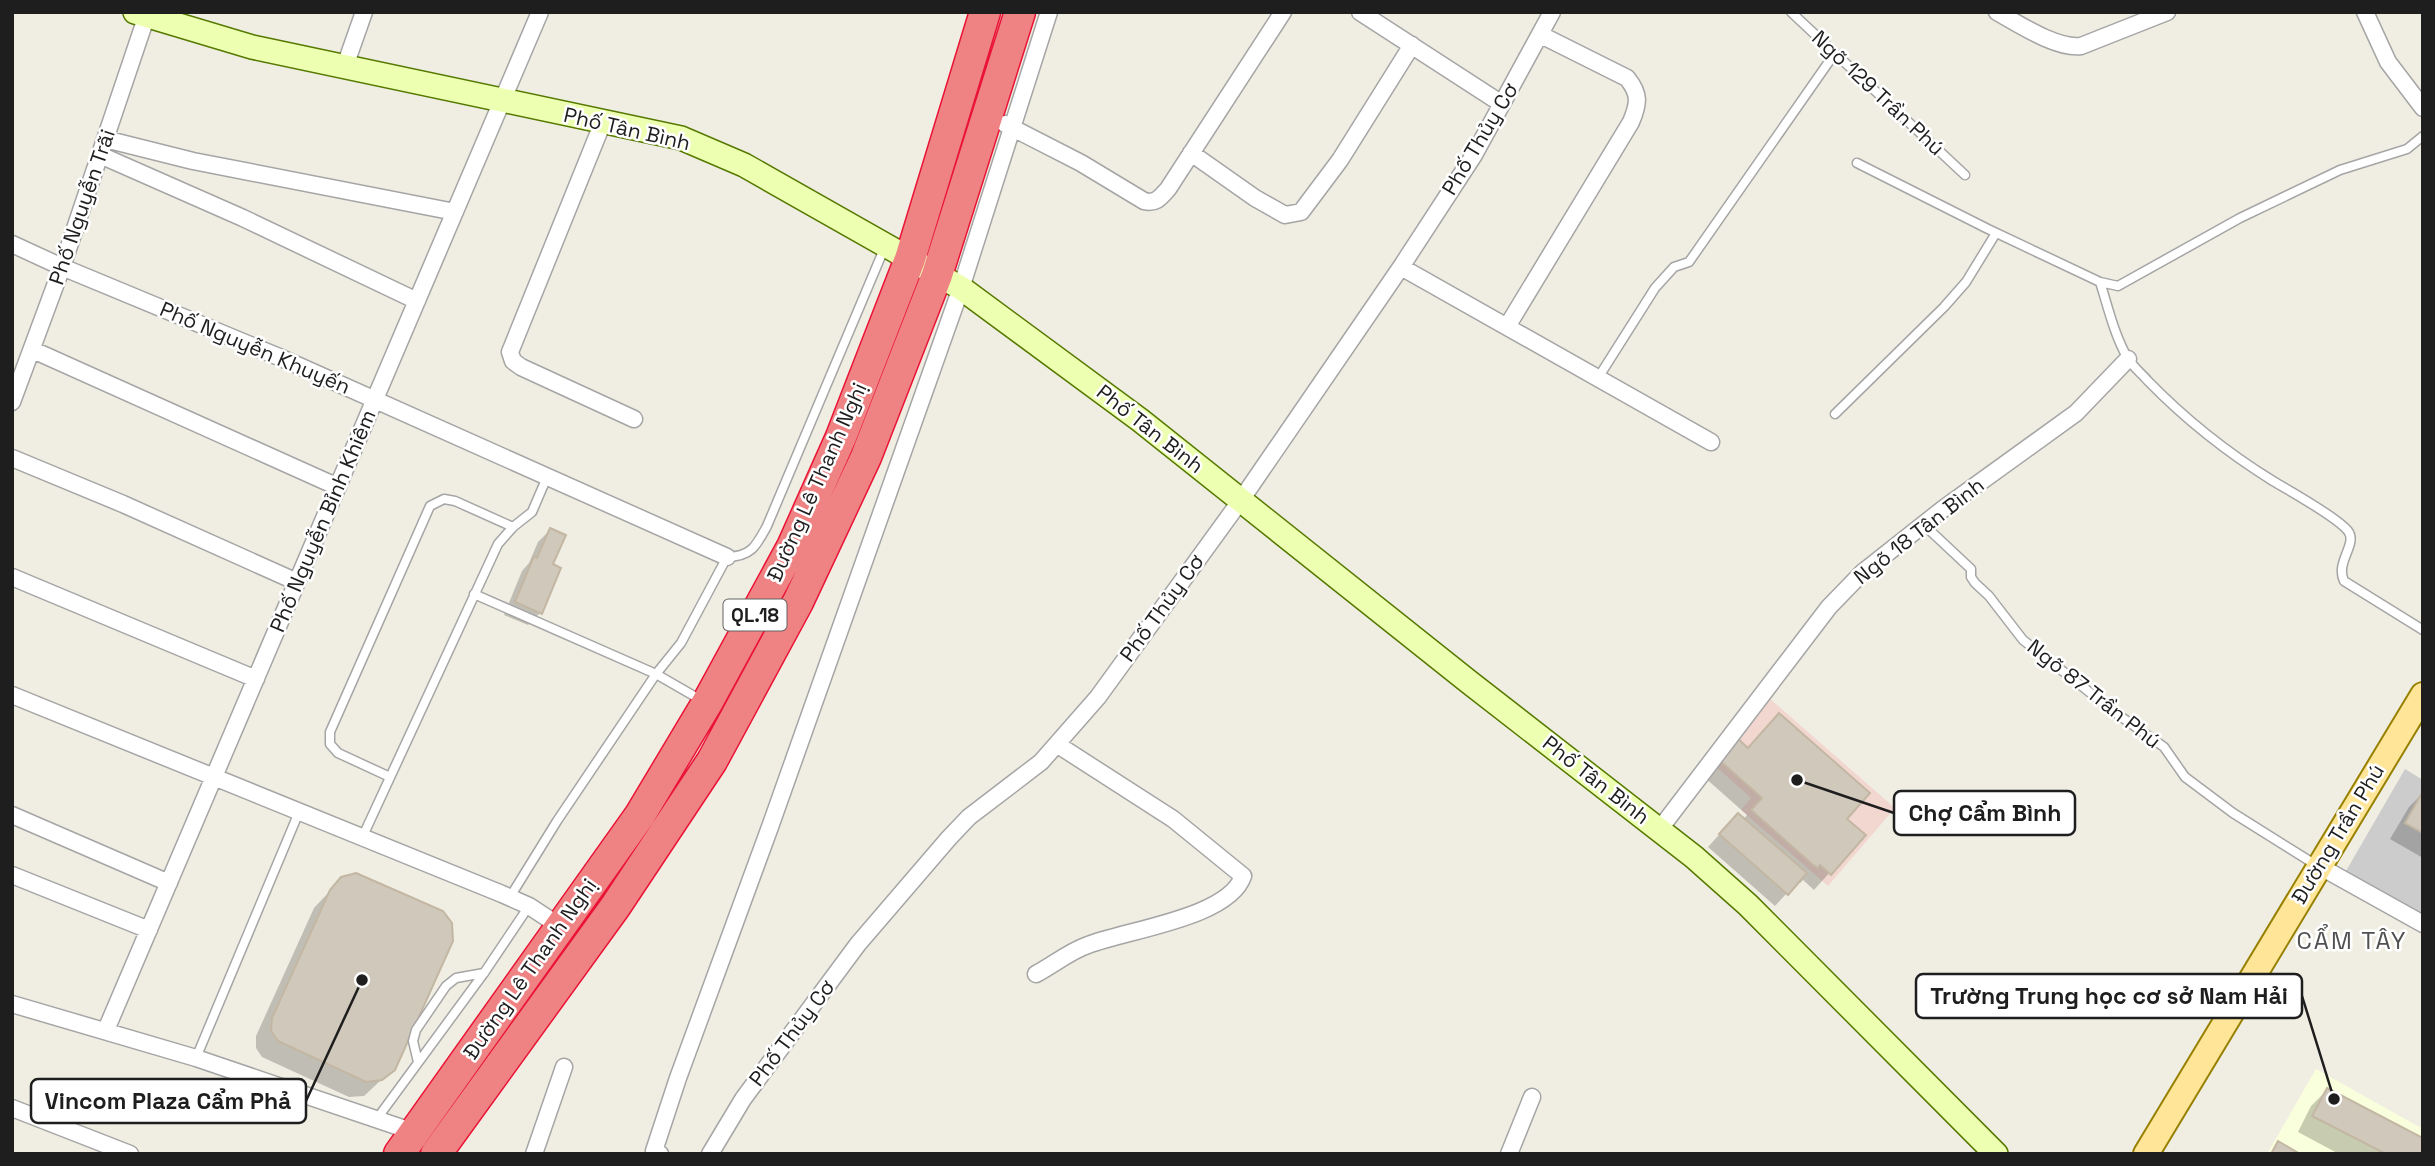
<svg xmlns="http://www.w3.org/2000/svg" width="2435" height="1166" viewBox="0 0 2435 1166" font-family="'Space Grotesk',sans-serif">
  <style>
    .commercial { fill: #f2d7d0 }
    .education { fill: #f9ffdc }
    .religious { fill: #ccc }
    .shadow { fill: #0003 }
    .building { fill: #d0c8bb; stroke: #c3b7a3; stroke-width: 2 }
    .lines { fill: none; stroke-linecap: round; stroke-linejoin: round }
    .lane-casing { stroke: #a5a5a5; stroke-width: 11 }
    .street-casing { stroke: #a5a5a5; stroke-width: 19 }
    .secondary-casing { stroke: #567900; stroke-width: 26 }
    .primary-casing { stroke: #978000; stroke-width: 28 }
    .highway-casing { stroke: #ea1336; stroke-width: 33 }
    .lane { stroke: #fff; stroke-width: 8 }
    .street { stroke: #fff; stroke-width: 16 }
    .secondary { stroke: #edffb1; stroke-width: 23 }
    .primary { stroke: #ffe598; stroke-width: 24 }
    .highway { stroke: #ef8383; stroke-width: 30 }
    .labels { text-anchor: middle; stroke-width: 5; stroke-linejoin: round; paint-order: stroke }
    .shield { fill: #fff; stroke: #626262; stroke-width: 2 }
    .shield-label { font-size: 19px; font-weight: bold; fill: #1e1e1e }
    .street-label { font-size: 21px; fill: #1e1e1e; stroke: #fff }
    .quarter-label { font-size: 24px; letter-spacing: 2px; fill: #515151; stroke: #fff }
    .leader { fill: none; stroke: #1e1e1e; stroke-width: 2.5 }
    .callout-dot { fill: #1e1e1e; stroke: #fff; stroke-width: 2.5 }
    .callout { fill: #fff; stroke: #1e1e1e; stroke-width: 2.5 }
    .callout-label { font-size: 23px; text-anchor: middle; font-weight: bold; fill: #1e1e1e }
  </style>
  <rect width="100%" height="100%" fill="#f0eee2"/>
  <!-- commercial -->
  <path class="commercial" d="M1769 698 1895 808 1828 886 1741 810 1751 798 1712 763Z"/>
  <!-- education -->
  <path class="education" d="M2316 1069 2423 1129V1154H2267Z"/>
  <!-- religious -->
  <path class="religious" d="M2405 769 2423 780V915L2346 871Z"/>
  <!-- shadow -->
  <path class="shadow" d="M550 530 551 565 540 613 528 625 504 615 522 571 529 563 538 542Z
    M1720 756 1845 819 1863 835 1814 890 1803 880 1800 883 1798 881 1775 906 1708 847 1726 827 1743 820 1747 815 1703 776Z
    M2423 793V858L2390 839 2409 807Z
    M342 878 393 1069 364 1096 349 1097 262 1057 256 1048V1036L314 908Z
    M2327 1090 2423 1140 2420 1154H2339L2298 1132 2311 1106Z"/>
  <!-- building -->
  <path class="building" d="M550 528 566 535 553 564 561 568 542 614 515 602 534 556 537 558Z
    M1779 713 1870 793 1847 819 1866 835 1831 875 1820 865 1818 868 1812 864 1751 810 1762 798 1718 759 1736 737 1748 748Z
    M2423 791V833L2405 823Z
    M1738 813 1807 873 1788 895 1719 834Z
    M356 873 443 911 452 923 453 941 395 1070 382 1080 366 1082 278 1041 271 1031 272 1018 330 890 341 877Z
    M2327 1088 2423 1138 2422 1154H2386L2312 1116Z
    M2278 1141 2300 1154H2271Z"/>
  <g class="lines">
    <defs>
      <path id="lane" d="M1791 12 1965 175
        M1857 163 1988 229 2100 282C2108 307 2114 334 2127 357 2132 366 2141 373 2148 381 2185 419 2228 453 2273 481 2290 491 2337 517 2348 531 2358 544 2335 562 2344 581L2423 630
        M2100 282 2118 286 2240 218 2340 170 2407 149 2423 136
        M1598 378 1655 288 1674 267 1689 262 1835 53
        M1835 414 1944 307 1966 282 1996 233
        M1923 524 1971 569V577L1975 583 1989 596 2023 640 2120 716 2164 747 2185 777 2233 813 2316 865
        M474 594 656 674 701 700
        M390 777 338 753 330 744V732L430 506 444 499 455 501 513 527
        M362 838 498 544 513 527 532 512 547 477
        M510 897 557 821 656 674 681 643 727 557C752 556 756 546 767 526L884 249
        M196 1058 299 812
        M418 1062 413 1041 416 1030 446 986 456 978 484 973
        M376 1120 484 973 529 906"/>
      <path id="street" d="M1360 12 1502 104
        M1997 12C2019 24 2056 49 2081 46L2167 12
        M2365 12 2388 62 2423 108
        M345 66 364 12
        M603 122 510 352 513 361 521 367 634 419
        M1005 124 1081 163 1144 201C1156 204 1160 198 1168 189L1283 12
        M105 139 193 161 455 212
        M1191 153 1255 198 1285 215 1301 212 1340 160 1412 45
        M100 155 243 218 417 301
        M12 244 62 267 279 357 727 557
        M1401 267 1711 442
        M1508 325 1631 122C1639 103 1640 94 1627 78L1541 35
        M33 350 338 487
        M12 402 62 267 148 12
        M12 458 123 504 297 582
        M12 577 256 679
        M12 695 502 894 529 906 561 927
        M12 815 169 883
        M1659 830 1829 607 1862 573 1943 509 2076 413 2128 359
        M2319 866 2423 924
        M12 875 149 930
        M1036 974C1053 965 1070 951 1088 945 1126 930 1229 918 1243 876L1173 819 1058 745
        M12 1004 196 1058 414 1132
        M106 1030 540 12
        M12 1108 130 1154
        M534 1154 564 1067
        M660 1154 654 1151 678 1078 770 827 961 288 1049 12
        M710 1154 743 1099 858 944 949 838 969 817 1041 762 1098 697 1241 500 1401 267 1474 155 1552 12
        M1509 1154 1532 1097"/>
      <path id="secondary" d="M135 12 252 47 681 138 744 165 961 288 1140 420 1469 682 1694 857 1748 905 1996 1154"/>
      <path id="primary" d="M2146 1154 2423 695"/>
      <path id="highway" d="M399 1154 640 815 707 703 792 547 841 437 910 259 985 12
        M436 1154 615 907 712 761 798 602 866 457 937 275 1020 12"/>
    </defs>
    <!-- lane casing -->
    <use href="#lane" class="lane-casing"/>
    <!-- street casing -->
    <use href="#street" class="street-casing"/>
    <!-- secondary casing -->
    <use href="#secondary" class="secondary-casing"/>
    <!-- primary casing -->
    <use href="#primary" class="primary-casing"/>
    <!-- highway casing -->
    <use href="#highway" class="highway-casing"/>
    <!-- lane -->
    <use href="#lane" class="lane"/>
    <!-- street -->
    <use href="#street" class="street"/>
    <!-- secondary -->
    <use href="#secondary" class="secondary"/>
    <!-- primary -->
    <use href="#primary" class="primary"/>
    <!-- highway -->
    <use href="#highway" class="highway"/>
  </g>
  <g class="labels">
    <!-- shield labels -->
    <rect class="shield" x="723.5" y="599.5" width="63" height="31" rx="5"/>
    <g class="shield-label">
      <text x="755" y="622">QL.18</text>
    </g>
    <!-- street labels -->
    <g class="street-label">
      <text transform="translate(1878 93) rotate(43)" y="7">Ngõ 129 Trần Phú</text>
      <text transform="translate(627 129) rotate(13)" y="7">Phố Tân Bình</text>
      <text transform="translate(1480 139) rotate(-59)" y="7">Phố Thủy Cơ</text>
      <text transform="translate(82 207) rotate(-71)" y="7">Phố Nguyễn Trãi</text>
      <text transform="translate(255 348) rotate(23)" y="7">Phố Nguyễn Khuyến</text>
      <text transform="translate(1150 429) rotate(38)" y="7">Phố Tân Bình</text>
      <text transform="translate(817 482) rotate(-66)" y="7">Đường Lê Thanh Nghị</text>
      <text transform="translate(323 521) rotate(-67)" y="7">Phố Nguyễn Bỉnh Khiêm</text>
      <text transform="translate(1919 531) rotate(-38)" y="7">Ngõ 18 Tân Bình</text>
      <text transform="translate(1162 608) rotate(-54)" y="7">Phố Thủy Cơ</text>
      <text transform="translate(2094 694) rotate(38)" y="7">Ngõ 87 Trần Phú</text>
      <text transform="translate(1596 780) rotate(38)" y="7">Phố Tân Bình</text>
      <text transform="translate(2338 834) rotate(-59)" y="7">Đường Trần Phú</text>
      <text transform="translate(530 969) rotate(-55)" y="7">Đường Lê Thanh Nghị</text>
      <text transform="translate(792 1033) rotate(-53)" y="7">Phố Thủy Cơ</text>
    </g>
    <!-- quarter labels -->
    <g class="quarter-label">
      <text x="2352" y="949">CẨM TÂY</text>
    </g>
  </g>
  <!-- callouts -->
  <path class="leader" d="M1797 780L1894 813M2334 1099L2302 996M362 980L306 1101"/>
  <g class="callout-dot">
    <circle cx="1797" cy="780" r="7"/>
    <circle cx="2334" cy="1099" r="7"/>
    <circle cx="362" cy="980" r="7"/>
  </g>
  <g class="callout">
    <rect x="1894" y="791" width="181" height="44" rx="7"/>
    <rect x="1916" y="974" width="386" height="44" rx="7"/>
    <rect x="31" y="1079" width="275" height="44" rx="7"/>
  </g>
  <g class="callout-label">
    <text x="1985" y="821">Chợ Cẩm Bình</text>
    <text x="2109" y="1004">Trường Trung học cơ sở Nam Hải</text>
    <text x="168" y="1109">Vincom Plaza Cẩm Phả</text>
  </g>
  <!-- border -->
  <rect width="2435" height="1166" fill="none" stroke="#1e1e1e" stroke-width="28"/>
</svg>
